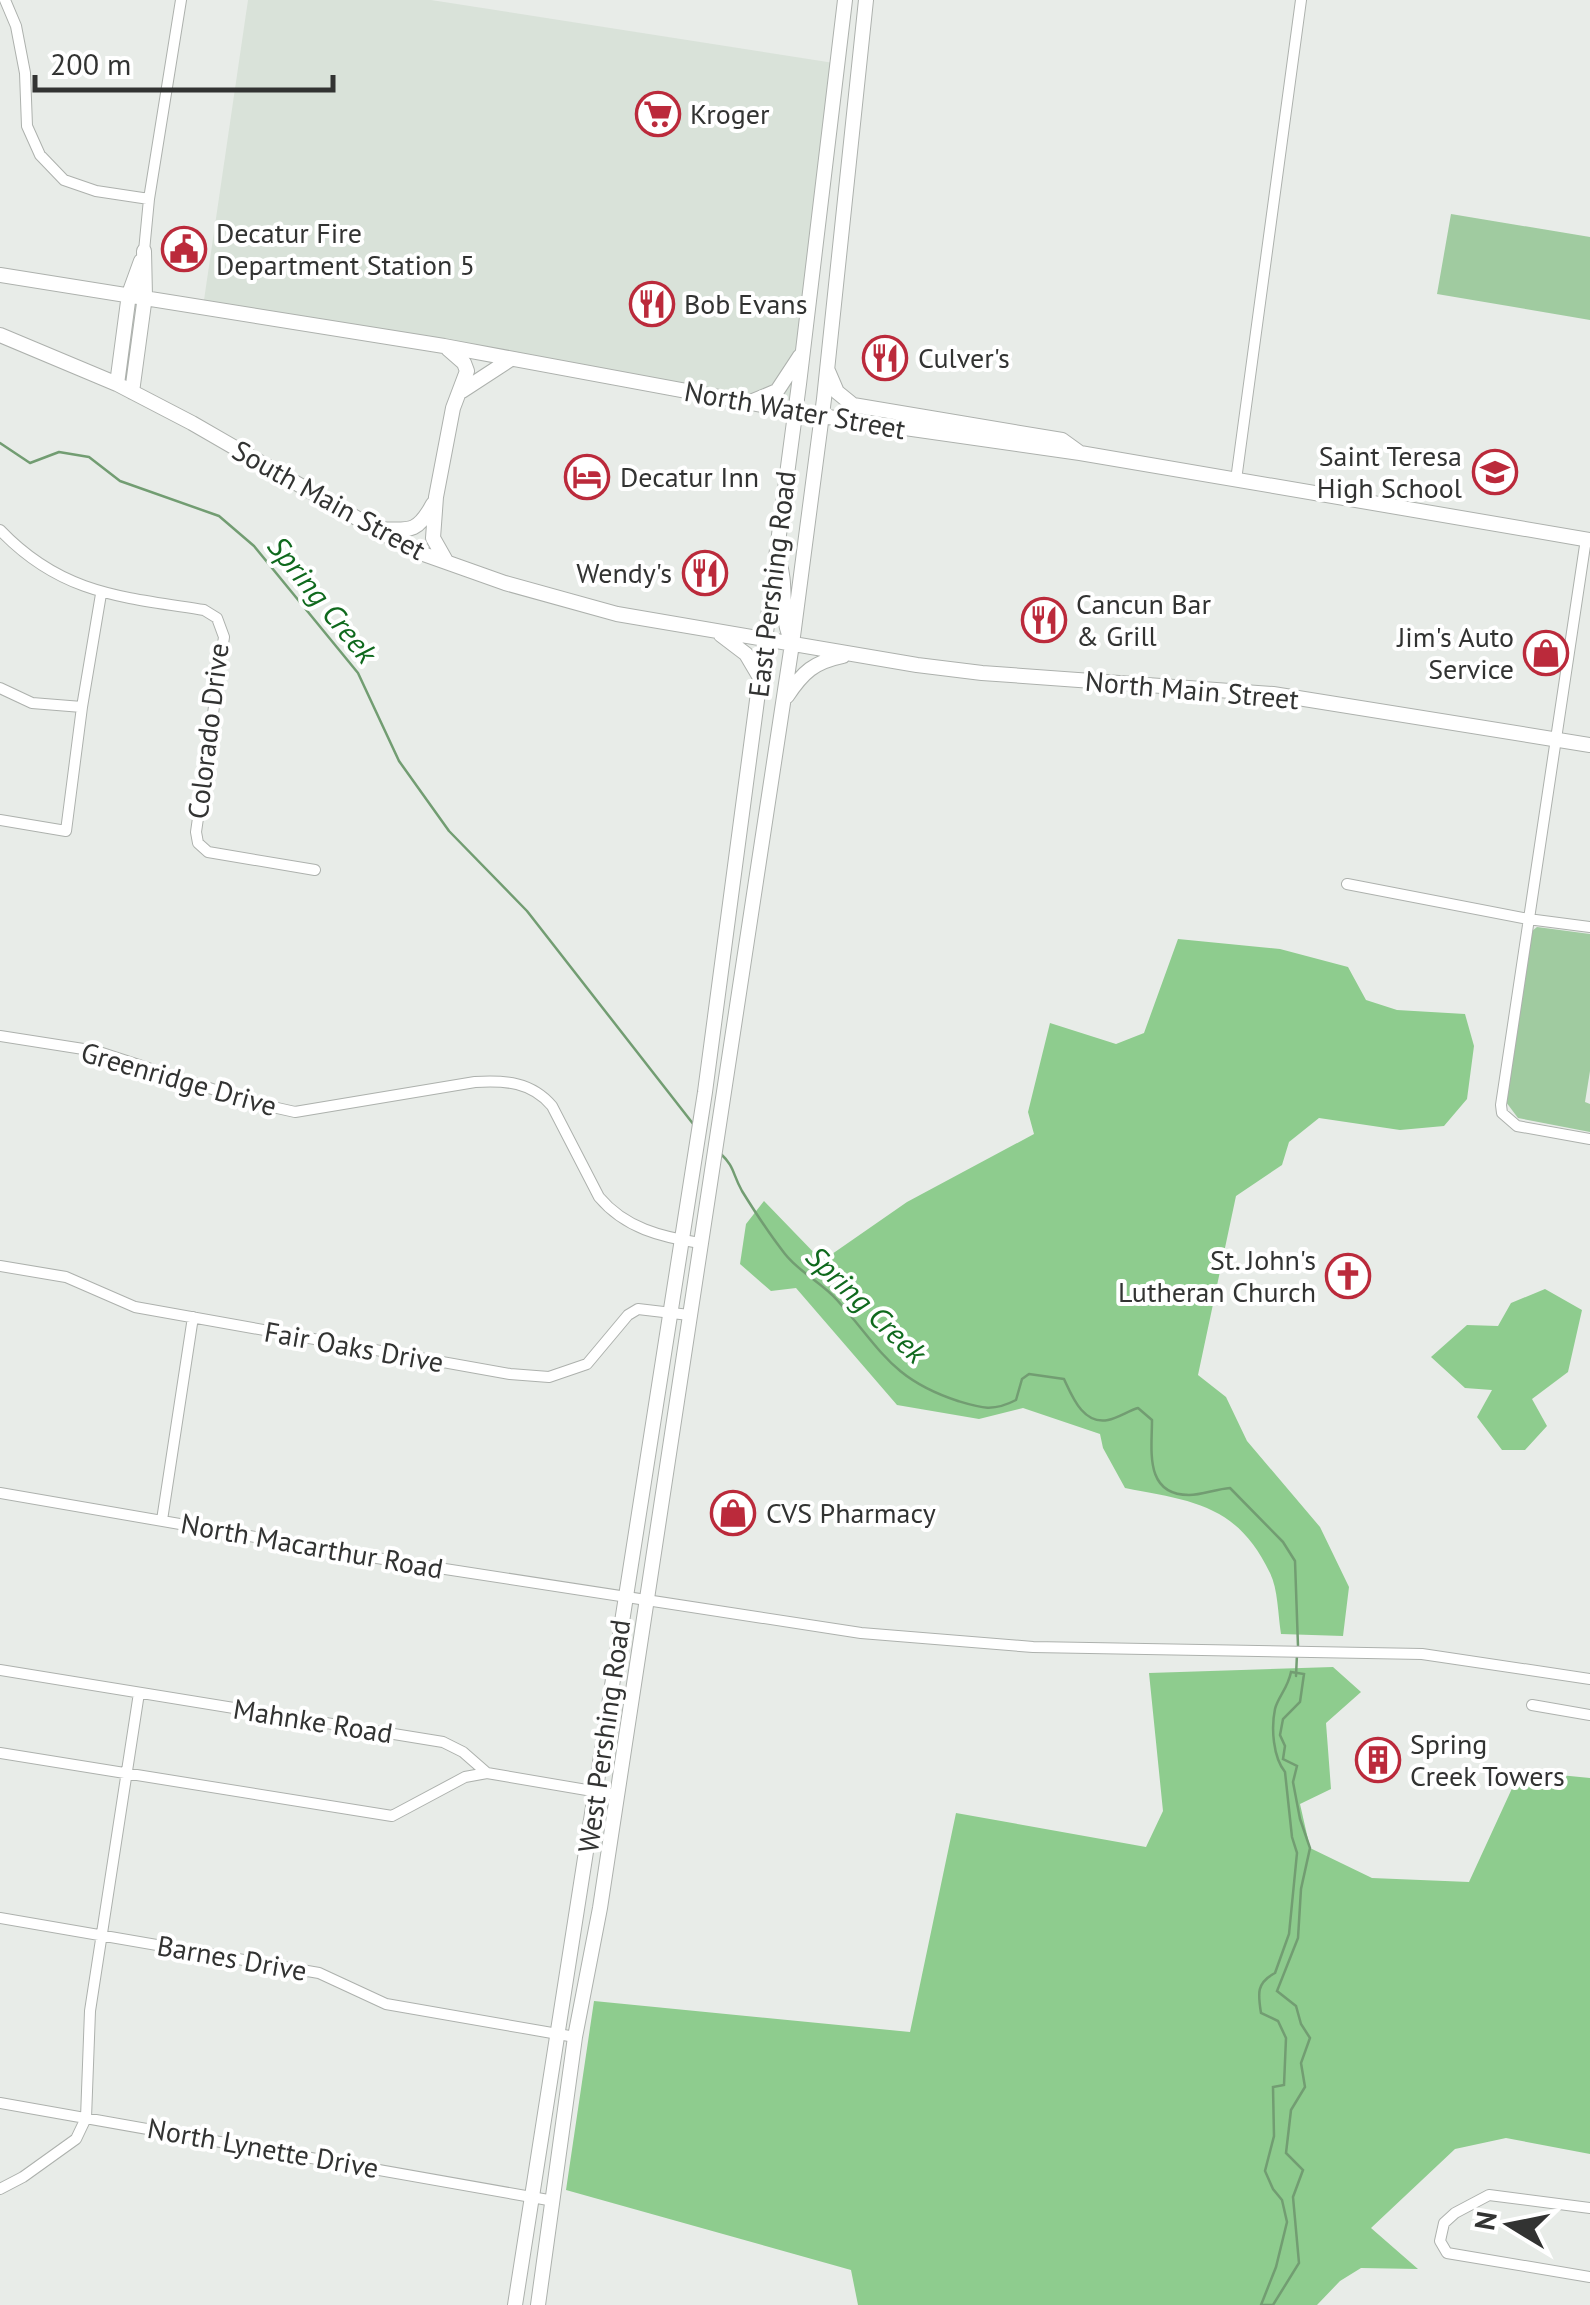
<svg xmlns="http://www.w3.org/2000/svg" width="1590" height="2305" viewBox="0 0 1590 2305" font-family="'PT Sans',sans-serif">
  <style>
    .built { fill: #d9e2d9 }
    .green { fill: #a0cba0 }
    .forest { fill: #8ecc8e }
    .water { fill: #8dcb8d; stroke: #729d72; stroke-width: 2.5 }
    .lines { fill: none; stroke-linecap: round; stroke-linejoin: round }
    .stream { stroke: #729d72; stroke-width: 2.5 }
    .minor-casing { stroke: #adb1ad; stroke-width: 12 }
    .major-casing { stroke: #adb1ad; stroke-width: 16 }
    .minor { stroke: #fff; stroke-width: 10 }
    .major { stroke: #fff; stroke-width: 14 }
    .labels { text-anchor: middle; stroke-width: 8; stroke-linejoin: round; paint-order: stroke }
    .poi-label { font-size: 28px; fill: #323332; stroke: #fff; text-anchor: start }
    .street-label { font-size: 28px; fill: #323332; stroke: #fff }
    .water-label { font-size: 30px; font-style: italic; fill: #0f691d; stroke: #fff }
  </style>
  <rect width="100%" height="100%" fill="#e8ece8"/>
  <!-- built -->
  <path class="built" d="M248 0H431L834 63 791 406 204 300Z"/>
  <!-- green -->
  <path class="green" d="M1451 214 1590 237V320L1437 294Z
    M1537 927 1590 934V1071L1585 1102 1590 1104V1132L1518 1118 1506 1102 1532 931Z"/>
  <!-- forest -->
  <path class="forest" d="M1178 939 1280 949 1348 967 1366 1000 1397 1010 1465 1014 1474 1046 1467 1099 1444 1126 1400 1130 1319 1118 1289 1142 1282 1165 1236 1196 1198 1375 1226 1397 1247 1441 1320 1527 1349 1587 1343 1636 1281 1634C1278 1615 1278 1589 1270 1573 1237 1504 1192 1501 1125 1488L1103 1448 1100 1434 1023 1408 979 1419 897 1405 796 1288 771 1291 740 1264 746 1224 764 1201 822 1261 907 1202 1034 1134 1028 1112 1050 1023 1116 1044 1144 1033Z
    M1545 1289 1582 1310 1568 1372 1532 1399 1547 1426 1525 1450H1502L1477 1417 1492 1390 1465 1388 1431 1357 1467 1325 1498 1326 1511 1303Z
    M1333 1667 1361 1692 1326 1723 1331 1789 1300 1804 1310 1848 1372 1878 1469 1882 1520 1771 1590 1778V2154L1506 2138 1455 2149 1371 2228 1418 2269 1361 2268 1340 2281 1317 2305H858L851 2270 566 2190 594 2001 910 2032 956 1813 1146 1847 1163 1811 1149 1673Z"/>
  <!-- water -->
  <path class="water" d="M1291 1672 1304 1674 1300 1702 1283 1719 1280 1735 1285 1746 1283 1759 1297 1766 1293 1782 1300 1819 1310 1848 1301 1889 1298 1938 1277 1991 1296 2006 1301 2024 1310 2038 1301 2063 1305 2087 1291 2110 1286 2153 1303 2170 1293 2197 1299 2263 1273 2305H1261L1276 2267 1287 2222 1282 2200 1273 2189 1265 2171 1274 2136 1273 2087 1284 2085 1286 2038 1278 2021 1261 2013C1258 1994 1256 1983 1275 1973L1289 1934 1297 1853 1292 1837 1285 1772C1273 1757 1271 1728 1275 1709 1278 1697 1288 1688 1291 1672Z"/>
  <g class="lines">
    <!-- stream -->
    <path class="stream" d="M0 443 30 463 59 452 89 457 120 481 219 516 254 546 358 673 399 761 449 831 527 911 694 1125
      M720 1153C735 1167 732 1173 742 1191 755 1212 770 1235 785 1254 799 1272 822 1283 837 1300 881 1349 891 1379 958 1401 981 1408 993 1412 1016 1400L1022 1379 1029 1374 1064 1379C1072 1396 1083 1425 1108 1420 1118 1418 1128 1411 1138 1408L1152 1420C1152 1450 1144 1495 1189 1495 1202 1495 1216 1489 1230 1488L1283 1542 1295 1561 1298 1646
      M1296 1676 1297 1654"/>
    <defs>
      <path id="minor" d="M5 0 16 26 25 73 27 126 40 155 64 180 96 191 149 199
        M144 251 149 199 181 0
        M1236 480 1301 0
        M0 530C61 594 121 597 204 610L217 618 224 637 196 832 198 843 208 852 315 870
        M1586 539 1501 1105 1502 1113 1517 1126 1590 1139
        M0 688 32 703 82 707
        M0 820 66 831 82 707 101 594
        M1347 884 1528 919 1590 927
        M0 1036 96 1051 255 1103 295 1112 475 1082C505 1080 532 1082 552 1106L599 1197C625 1228 661 1237 700 1243
        M0 1266 66 1277 135 1307 510 1374 549 1377 587 1364 628 1315 638 1309 689 1315
        M0 1493 406 1563 861 1633 1033 1647 1422 1654 1590 1679
        M162 1520 193 1317
        M0 1670 443 1742 463 1752 487 1773 616 1795
        M1532 1705 1590 1715
        M0 1753 392 1816 465 1777 487 1773
        M0 1918 319 1973 386 2004 575 2037
        M0 2103 554 2201
        M0 2189 23 2177 76 2139 86 2118 90 2011 139 1693
        M1590 2208 1489 2195 1455 2213 1444 2223 1440 2241 1447 2253 1590 2277"/>
      <path id="major" d="M0 275 444 346 821 416 1080 453 1590 540
        M0 335 117 384 192 423 412 550 505 583 617 614 917 665 982 673 1273 694 1590 745
        M828 371 837 392 853 405 1062 440 1080 453
        M117 384 129 294 141 261
        M462 391 511 359
        M132 392 145 296 144 251
        M753 401 777 391 800 356
        M378 529C409 530 417 534 433 504
        M778 557C788 588 779 607 790 638
        M446 561 433 538 436 497 453 408 467 371 464 363 448 349
        M721 635 746 654 759 676
        M787 696C803 672 814 662 843 656
        M515 2305 705 1092 799 384 845 0
        M538 2305 575 2037 600 1908 792 644 824 399 866 0"/>
    </defs>
    <!-- minor casing -->
    <use href="#minor" class="minor-casing"/>
    <!-- major casing -->
    <use href="#major" class="major-casing"/>
    <!-- minor -->
    <use href="#minor" class="minor"/>
    <!-- major -->
    <use href="#major" class="major"/>
  </g>
  <!-- icons -->
  <defs>
    <symbol id="supermarket-ring" viewBox="-11 -11 22 22"><circle r="9.5" fill="#fff" stroke="#bb2a3b" stroke-width="1.5"/><path d="M-6-5.5h2.5l.6 2H6L4.5 2H-2.5L-4.4-4H-6ZM-1.5 3.2a1.3 1.3 0 1 0 .1 0ZM3 3.2a1.3 1.3 0 1 0 .1 0Z" fill="#bb2a3b"/></symbol>
    <symbol id="civic-ring" viewBox="-11 -11 22 22"><circle r="9.5" fill="#fff" stroke="#bb2a3b" stroke-width="1.5"/><path d="M-.6-6.5H3V-4.5H.6V-3L4-1V1h2V6H-6V1h2V-1L-.6-3ZM-1.2 2.5V6h2.4V2.5Z" fill="#bb2a3b"/></symbol>
    <symbol id="restaurant-ring" viewBox="-11 -11 22 22"><circle r="9.5" fill="#fff" stroke="#bb2a3b" stroke-width="1.5"/><path d="M-5-6h1v4h1v-4h1v4h1v-4h1v5L-1.5 .5V6h-2V.5L-5-1ZM5-6V6H3V1.5H1.5Q1.5-4 5-6Z" fill="#bb2a3b"/></symbol>
    <symbol id="school-ring" viewBox="-11 -11 22 22"><circle r="9.5" fill="#fff" stroke="#bb2a3b" stroke-width="1.5"/><path d="M0-5L7-2L0 1L-7-2ZM-4 1L0 2.5L4 1V4Q0 6-4 4Z" fill="#bb2a3b"/></symbol>
    <symbol id="hotel-ring" viewBox="-11 -11 22 22"><circle r="9.5" fill="#fff" stroke="#bb2a3b" stroke-width="1.5"/><path d="M-6-4.5h1.5V1H6V5H4.5V3h-9V5H-6ZM-4 0a1.8 1.8 0 1 1 3.6 0ZM.5 0V-2.5h3Q6-2.5 6 0Z" fill="#bb2a3b"/></symbol>
    <symbol id="shop-ring" viewBox="-11 -11 22 22"><circle r="9.5" fill="#fff" stroke="#bb2a3b" stroke-width="1.5"/><path d="M-5-2.5h2.3a2.7 3.5 0 0 1 5.4 0H5L5.5 6h-11ZM-1.5-2.5h3a1.5 2.3 0 0 0-3 0Z" fill="#bb2a3b"/></symbol>
    <symbol id="church-ring" viewBox="-11 -11 22 22"><circle r="9.5" fill="#fff" stroke="#bb2a3b" stroke-width="1.5"/><path d="M-1.2-6h2.4v3.5h3.3v2.4h-3.3V6h-2.4V-.1h-3.3v-2.4h3.3Z" fill="#bb2a3b"/></symbol>
    <symbol id="building-ring" viewBox="-11 -11 22 22"><circle r="9.5" fill="#fff" stroke="#bb2a3b" stroke-width="1.5"/><path d="M-4-6H4V6H1V3H-1V6H-4ZM-2.5-4.3h1.7v1.8h-1.7ZM.8-4.3h1.7v1.8H.8ZM-2.5-1h1.7V.8h-1.7ZM.8-1h1.7V.8H.8Z" fill="#bb2a3b"/></symbol>
  </defs>
  <g fill-rule="evenodd">
    <use href="#supermarket-ring" x="633" y="89" width="50" height="50"/>
    <use href="#civic-ring" x="159" y="224" width="50" height="50"/>
    <use href="#restaurant-ring" x="627" y="279" width="50" height="50"/>
    <use href="#restaurant-ring" x="860" y="333" width="50" height="50"/>
    <use href="#school-ring" x="1470" y="447" width="50" height="50"/>
    <use href="#hotel-ring" x="562" y="452" width="50" height="50"/>
    <use href="#restaurant-ring" x="680" y="548" width="50" height="50"/>
    <use href="#restaurant-ring" x="1019" y="595" width="50" height="50"/>
    <use href="#shop-ring" x="1521" y="628" width="50" height="50"/>
    <use href="#church-ring" x="1323" y="1251" width="50" height="50"/>
    <use href="#shop-ring" x="708" y="1488" width="50" height="50"/>
    <use href="#building-ring" x="1353" y="1735" width="50" height="50"/>
  </g>
  <g class="labels">
    <!-- poi labels -->
    <g class="poi-label">
      <text x="690" y="124">Kroger</text>
      <text x="216" y="243">Decatur Fire<tspan x="216" dy="32">Department Station 5</tspan></text>
      <text x="684" y="314">Bob Evans</text>
      <text x="918" y="368">Culver's</text>
      <text x="1462" y="466" text-anchor="end">Saint Teresa<tspan x="1462" dy="32">High School</tspan></text>
      <text x="620" y="487">Decatur Inn</text>
      <text x="672" y="583" text-anchor="end">Wendy's</text>
      <text x="1076" y="614">Cancun Bar<tspan x="1076" dy="32">&amp; Grill</tspan></text>
      <text x="1514" y="647" text-anchor="end">Jim's Auto<tspan x="1514" dy="32">Service</tspan></text>
      <text x="1316" y="1270" text-anchor="end">St. John's<tspan x="1316" dy="32">Lutheran Church</tspan></text>
      <text x="766" y="1523">CVS Pharmacy</text>
      <text x="1410" y="1754">Spring<tspan x="1410" dy="32">Creek Towers</tspan></text>
    </g>
    <!-- street labels -->
    <g class="street-label">
      <text transform="translate(795 410) rotate(10)" y="10">North Water Street</text>
      <text transform="translate(329 500) rotate(29)" y="10">South Main Street</text>
      <text transform="translate(772 584) rotate(-83)" y="10">East Pershing Road</text>
      <text transform="translate(1192 690) rotate(5)" y="10">North Main Street</text>
      <text transform="translate(208 731) rotate(-83)" y="10">Colorado Drive</text>
      <text transform="translate(179 1079) rotate(16)" y="10">Greenridge Drive</text>
      <text transform="translate(354 1347) rotate(10)" y="10">Fair Oaks Drive</text>
      <text transform="translate(312 1546) rotate(10)" y="10">North Macarthur Road</text>
      <text transform="translate(313 1721) rotate(9)" y="10">Mahnke Road</text>
      <text transform="translate(604 1736) rotate(-82)" y="10">West Pershing Road</text>
      <text transform="translate(232 1958) rotate(10)" y="10">Barnes Drive</text>
      <text transform="translate(263 2148) rotate(10)" y="10">North Lynette Drive</text>
    </g>
    <!-- water labels -->
    <g class="water-label">
      <text transform="translate(322 600) rotate(51)" y="10">Spring Creek</text>
      <text transform="translate(866 1305) rotate(44)" y="10">Spring Creek</text>
    </g>
  </g>
  <!-- north arrow -->
  <g transform="translate(1510 2225) rotate(280)" stroke="#ffffff" stroke-width="8" paint-order="stroke">
  <path d="M0-8L18 38L0 25L-18 38Z" fill="#323332"/>
  <text y="-15" font-size="28" font-weight="bold" text-anchor="middle" fill="#323332">N</text>
  </g>
  <!-- scale -->
  <path d="M35 75v15h298v-15" fill="none" stroke="#323332" stroke-width="5"/>
  <text x="50" y="75" font-size="30" fill="#323332" stroke="#ffffff" stroke-width="8" paint-order="stroke">200 m</text>
</svg>
